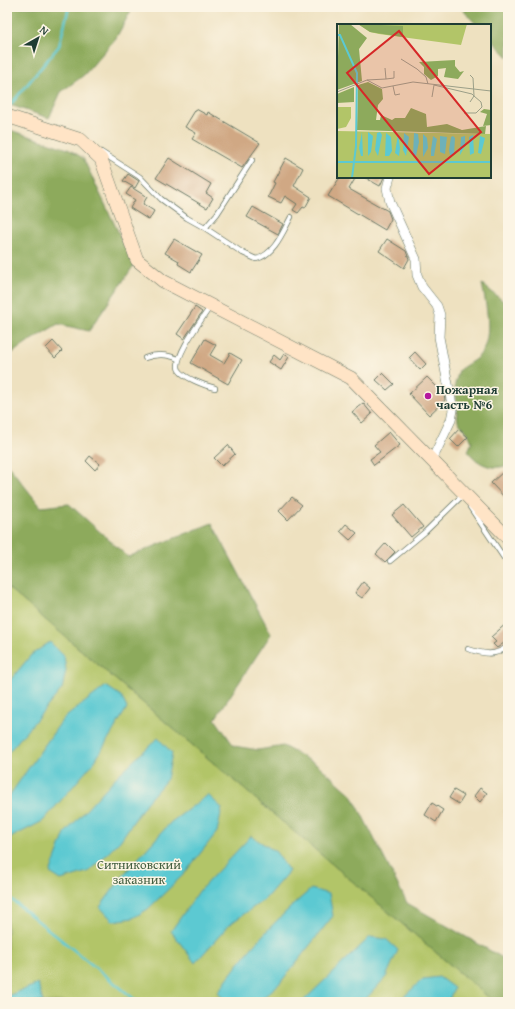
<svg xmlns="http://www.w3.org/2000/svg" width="515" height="1009" viewBox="0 0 515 1009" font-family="'Gentium Book Plus',serif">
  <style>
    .green { fill: #b2c568; stroke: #68814e }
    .forest { fill: #8daa5c; stroke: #567448 }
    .water { fill: #5cc9d2; stroke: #3e8383 }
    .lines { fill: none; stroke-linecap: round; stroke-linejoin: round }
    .stream { stroke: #5cc9d2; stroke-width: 2.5 }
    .building { fill: #d0a884 }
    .lane-casing { stroke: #677665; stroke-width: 6 }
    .street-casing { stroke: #677665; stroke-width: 10 }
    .secondary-casing { stroke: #677665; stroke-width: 14 }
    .lane { stroke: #fff; stroke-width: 4.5 }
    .street { stroke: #fff; stroke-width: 9 }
    .secondary { stroke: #ffe4c6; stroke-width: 13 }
    .poi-dot { fill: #b5179e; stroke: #fcf5e5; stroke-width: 1.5 }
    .labels { text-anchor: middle; stroke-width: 3; stroke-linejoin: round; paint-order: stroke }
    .poi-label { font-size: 13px; font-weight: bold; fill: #1f3d34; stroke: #fcf5e5; text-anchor: start }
    .park-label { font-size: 13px; fill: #445f41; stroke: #fcf5e5 }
    .inset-river { fill: none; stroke: #5cc9d2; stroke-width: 2 }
    .inset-road { fill: none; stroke: #9b9f88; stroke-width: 1 }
    .view { fill: #d62828; fill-opacity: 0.15; stroke: #d62828; stroke-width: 2 }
    .inset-edge { fill: none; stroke: #1f3d34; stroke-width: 2 }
  </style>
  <rect width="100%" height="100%" fill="#fcf5e5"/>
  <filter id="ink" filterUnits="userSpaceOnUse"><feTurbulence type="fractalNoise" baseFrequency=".025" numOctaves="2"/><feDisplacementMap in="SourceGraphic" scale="8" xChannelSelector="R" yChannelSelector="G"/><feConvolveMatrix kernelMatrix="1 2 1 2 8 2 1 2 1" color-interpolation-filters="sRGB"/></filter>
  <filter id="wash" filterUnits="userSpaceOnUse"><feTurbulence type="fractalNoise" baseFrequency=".012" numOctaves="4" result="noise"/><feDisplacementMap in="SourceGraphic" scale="16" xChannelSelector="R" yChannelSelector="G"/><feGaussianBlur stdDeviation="0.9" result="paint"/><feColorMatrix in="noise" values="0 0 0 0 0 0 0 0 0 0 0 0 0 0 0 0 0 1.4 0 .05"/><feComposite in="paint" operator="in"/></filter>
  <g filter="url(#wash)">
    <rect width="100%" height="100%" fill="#eee1c0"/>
    <!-- green -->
    <path class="green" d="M7 587 494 1002H7Z"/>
    <!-- forest -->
    <path class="forest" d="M7 7H133L116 38 84 75 61 92 49 118 7 104Z
      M460 7H508V57L490 38V25H477Z
      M7 129 68 149 83 158 134 265 89 331 58 324 26 343 7 357Z
      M482 284 508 305V465C492 471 477 464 468 451L472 442 468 433 458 422 455 384 459 370C464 366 472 362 477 358 495 341 486 305 482 284Z
      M7 464 41 507 69 504 128 557 212 523 271 634 215 719 234 746 258 750 283 746 318 765 352 795 407 903 508 961V1002H494L7 587Z"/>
    <!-- water -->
    <path class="water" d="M50 642 64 656 66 670 62 689 7 754V684L31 655Z
      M106 686 121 696 127 708 95 761 43 821 8 839 7 799 63 719Z
      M158 738 172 753 167 779 146 803 120 841 90 871 61 880 50 873 65 833 118 775Z
      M208 795 222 808 217 832 184 874 148 909 133 918 113 921 100 907 125 873 171 822Z
      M251 836 276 852 289 871 265 899 230 924 195 963 171 931 200 890Z
      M311 889 329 894 333 916 280 983 258 1002H227L218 992C244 953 275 920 311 889Z
      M370 937 386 939 398 950 386 977 363 1002H302Z
      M439 977 454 988 448 1002H398L423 979Z
      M38 984 43 1002H7V996Z"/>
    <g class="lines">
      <!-- stream -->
      <path class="stream" d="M7 109 59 46 69 7
        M7 896 138 1002"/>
    </g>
    <g id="blocks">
      <!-- building -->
      <path class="building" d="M196 109 207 115 208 112 260 143 242 168 192 139 196 133 185 127Z
        M169 158 211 184 206 193 213 198 207 208 156 178Z
        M286 158 303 168 294 186 311 197 305 208 303 207 298 213 293 210 297 204 285 196 281 203 268 197 275 183 273 182Z
        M128 174 139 181 135 188 123 181Z
        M340 177H356L349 189 388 211 391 219 385 230 328 196Z
        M364 177H384L380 186Z
        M131 187 147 197 143 204 154 211 149 220 130 208 135 200 126 194Z
        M253 207 283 224 278 234 247 217Z
        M174 239 202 255 191 272 178 264 179 261 165 253Z
        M387 239 406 251 409 259 404 268 379 251Z
        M195 307 202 312 184 339 177 334Z
        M205 339 216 345 210 355 224 363 230 353 242 360 228 384 191 363Z
        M53 341 62 351 55 358 46 348Z
        M415 352 426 364 420 370 409 358Z
        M284 354 289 357 281 370 269 362 274 355 280 360Z
        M383 373 394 384 387 390 376 380Z
        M427 377 444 394 445 400 429 415 409 394Z
        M363 403 372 414 362 423 352 412Z
        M459 429 468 437 458 447 450 439Z
        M389 432 400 445 374 465 370 459 380 452 374 445Z
        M228 445 235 454 222 466 214 458Z
        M90 456 100 464 95 470 86 461Z
        M504 471 508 475V501L491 483Z
        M292 497 302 505 288 520 279 511Z
        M404 505 423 527 411 537 392 515Z
        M346 524 357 533 350 540 340 531Z
        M386 543 395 552 385 562 376 554Z
        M363 582 370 588 362 598 355 593Z
        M508 622V640L497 648 493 644 496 642 491 637Z
        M480 788 487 793 480 802 474 796Z
        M454 790 464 796 459 804 449 798Z
        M432 803 443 810 436 822 425 815Z"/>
    </g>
  </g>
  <g filter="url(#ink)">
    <use href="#blocks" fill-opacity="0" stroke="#677665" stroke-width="1"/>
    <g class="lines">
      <defs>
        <path id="lane" d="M101 152 140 177 161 199 187 218 205 228 217 214 252 160
          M205 228 243 253 256 259C274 255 283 232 291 217
          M210 307C203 318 172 358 179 370 184 378 206 386 215 388
          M145 358C155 354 168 354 178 359
          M470 507 508 564
          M390 561 425 532 464 494
          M468 649C484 654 495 657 508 646
          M507 811 508 812"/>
        <path id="street" d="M390 177 387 188 390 202 416 259 417 275 422 287 437 306 440 315 439 337 453 410 451 420 432 460"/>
        <path id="secondary" d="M7 116 81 140 101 159 137 260 163 281 351 378 508 538"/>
      </defs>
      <!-- lane casing -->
      <use href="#lane" class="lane-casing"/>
      <!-- street casing -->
      <use href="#street" class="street-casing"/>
      <!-- secondary casing -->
      <use href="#secondary" class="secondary-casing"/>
      <!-- lane -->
      <use href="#lane" class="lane"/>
      <!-- street -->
      <use href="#street" class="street"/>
      <!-- secondary -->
      <use href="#secondary" class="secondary"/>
    </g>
  </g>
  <!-- markers -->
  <circle class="poi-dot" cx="428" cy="396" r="4"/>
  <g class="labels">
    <!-- poi labels -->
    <g class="poi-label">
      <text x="436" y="394">Пожарная<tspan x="436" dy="15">часть №6</tspan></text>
    </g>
    <!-- park labels -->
    <g class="park-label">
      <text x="139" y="869">Ситниковский<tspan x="139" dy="15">заказник</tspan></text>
    </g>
  </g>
  <!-- overview -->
  <g transform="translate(337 24)">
    <rect width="154" height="154" fill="#eee1c0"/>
    <path d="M21 0H130L124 21 42 10 33 8ZM0 83H14V94L9 103 0 105ZM0 107 154 110V154H0Z" fill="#b2c568"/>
    <path d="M2 0H13L30 14 22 25 25 57 0 66ZM21 0 66 2V13L33 8ZM118 36V42L123 48 127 47 121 55 107 53 109 44 101 45V52L94 56 87 50V43L82 38ZM31 58 45 65 46 75 41 81 39 96H43L44 91 55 96 58 94H68L74 84 89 90 90 103 110 100 125 106 149 102 148 110 20 106 21 61ZM17 63V78L0 79V70ZM147 85 154 86V101L146 102 150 90 143 88Z" fill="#8daa5c"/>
    <path d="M25 108 26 132H24L22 124ZM31 108 36 112 34 128 31 132ZM43 108 45 111 41 132 38 126 40 109ZM49 109 54 113 55 127 52 132H48ZM67 109 72 113 69 132 66 126ZM77 109 81 110 82 118 79 132 76 131ZM61 110 63 124 62 132 58 129ZM86 110 90 114 91 124 86 133ZM136 111 137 129 133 131 132 113ZM96 112 100 115 97 132H94V126ZM103 112 110 113 108 130 103 128ZM116 112 118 114 117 131H113L112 126 114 113ZM128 112V122L123 131 124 113ZM143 112 148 114 144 130 141 129Z" fill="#5cc9d2"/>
    <path class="inset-river" d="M0 11H3L20 49 19 122 15 154M0 138H154"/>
    <path class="inset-road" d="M64 35 80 45 89 53 91 60M49 55 57 54V47M30 56 45 64 76 58 154 67M56 62 58 71 63 70M0 68 30 56 49 55 48 44M95 73 97 61 135 70 137 72 133 78M127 89H139L145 83 144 78 137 72 136 54 133 51"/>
    <path class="view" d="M62 7 144 108 92 150 10 49Z"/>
    <rect width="154" height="154" class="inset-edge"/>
  </g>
  <!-- margin -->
  <rect width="515" height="1009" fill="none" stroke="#fcf5e5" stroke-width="24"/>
  <!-- north arrow -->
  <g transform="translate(38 38) rotate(39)" stroke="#fcf5e5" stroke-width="3" paint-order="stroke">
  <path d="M0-3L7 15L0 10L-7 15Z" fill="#1f3d34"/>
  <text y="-6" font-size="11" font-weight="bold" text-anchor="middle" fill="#1f3d34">N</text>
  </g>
</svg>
